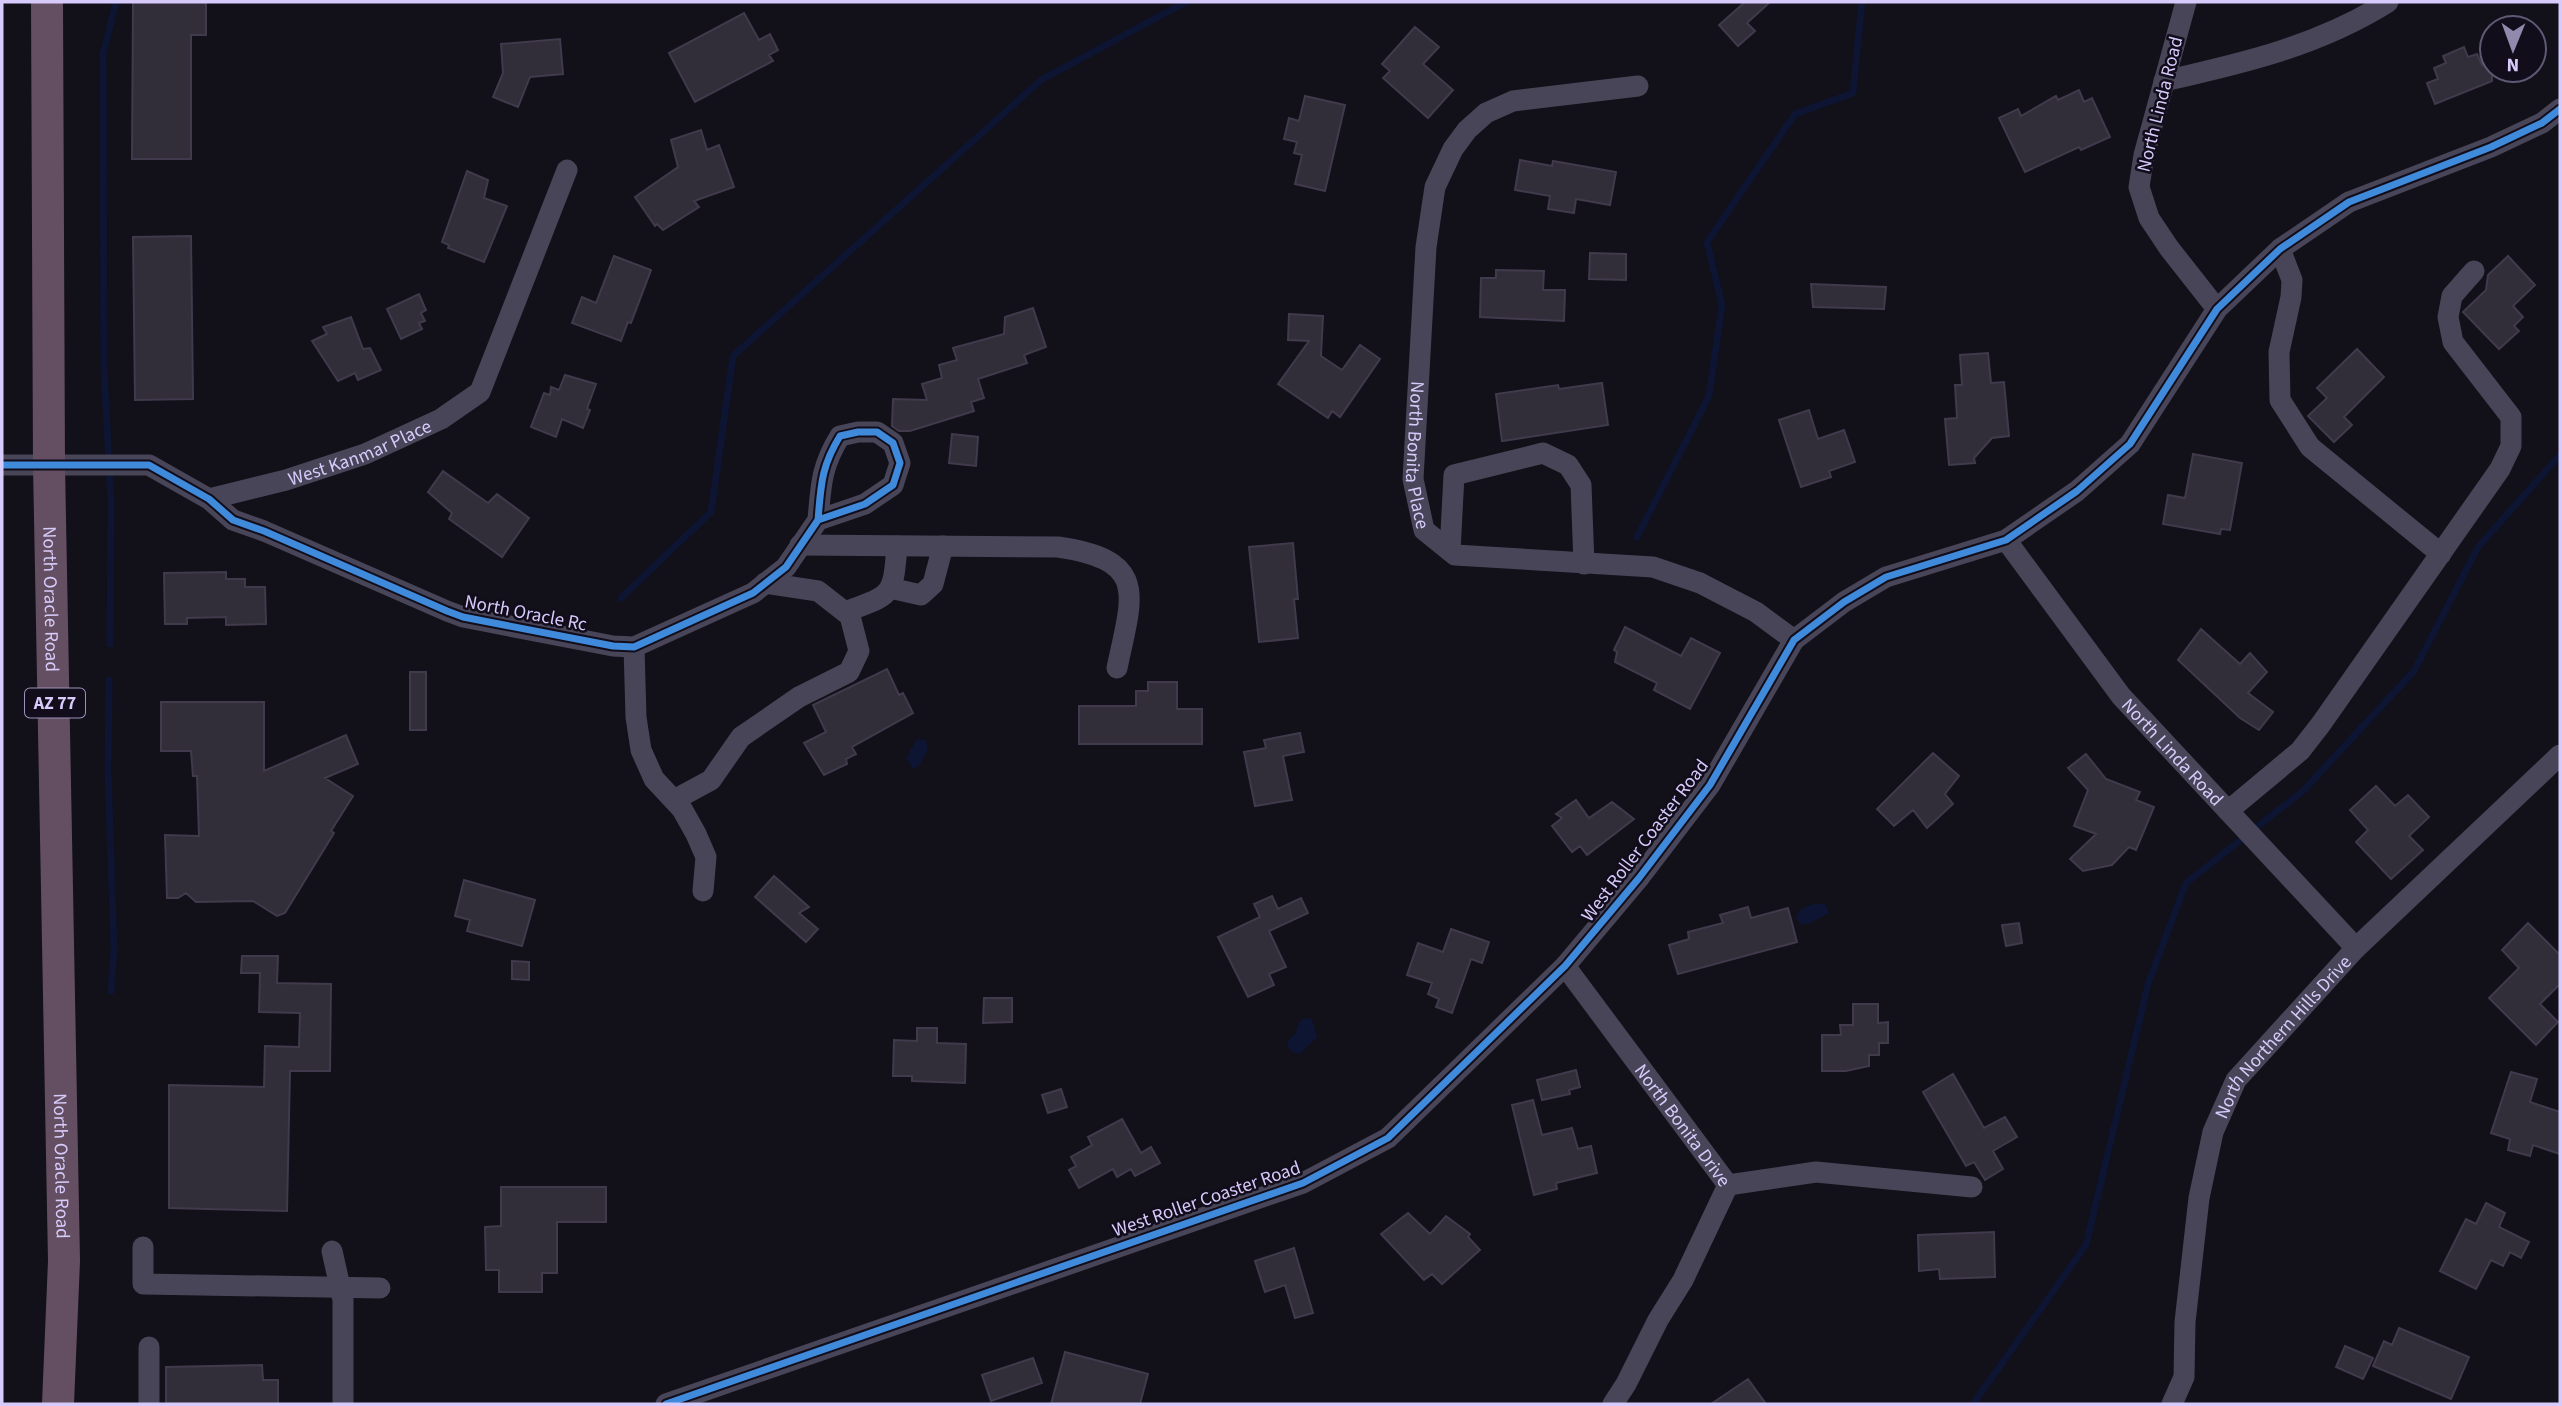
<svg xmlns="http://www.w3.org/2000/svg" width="2562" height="1406" viewBox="0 0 2562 1406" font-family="'Source Sans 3',sans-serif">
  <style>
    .water { fill: #0d1532 }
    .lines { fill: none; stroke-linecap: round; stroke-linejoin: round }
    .stream { stroke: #0d1532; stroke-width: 7 }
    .building { fill: #312e3a; stroke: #403a4c; stroke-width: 2 }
    .minor { stroke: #484558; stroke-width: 21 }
    .highway { stroke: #644f62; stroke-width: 32 }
    .cycleway-casing { stroke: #110d1b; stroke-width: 11 }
    .cycleway { stroke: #408adc; stroke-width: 7 }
    .labels { text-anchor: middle; stroke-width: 5; stroke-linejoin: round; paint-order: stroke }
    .shield { fill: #110d1b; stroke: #9c92b8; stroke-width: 2 }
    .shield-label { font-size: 18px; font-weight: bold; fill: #d7cbfb }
    .street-label { font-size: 19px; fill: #d7cbfb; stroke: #110d1b }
  </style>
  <rect width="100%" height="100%" fill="#121018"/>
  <!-- water -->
  <path class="water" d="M919 739 926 740 928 750 919 766 913 769 906 758 916 740Z
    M1814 904H1825L1829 913 1809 924H1801L1796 919C1796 910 1806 906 1814 904Z
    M1304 1018 1312 1019 1317 1037 1300 1054 1292 1052 1288 1048 1287 1042 1296 1032 1299 1022Z"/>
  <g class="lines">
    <!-- stream -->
    <path class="stream" d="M1637 537 1709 396 1722 305 1707 242 1795 114 1853 93 1862 2
      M621 598 711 512 733 356 1041 80 1186 2
      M110 644 111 502 104 369 103 54 116 2
      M109 680 108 771 114 949 111 991
      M1973 1404 2086 1245 2148 984 2186 883 2304 790 2414 671 2478 547 2560 455"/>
  </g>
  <!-- building -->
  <path class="building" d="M133 2H206V35H191V159H132Z
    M1745 2H1770L1747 23 1755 31 1738 46 1719 25Z
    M744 13 759 40 770 34 778 50 769 55 773 61 695 102 669 53Z
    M1415 27 1439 47 1423 64 1453 90 1428 118 1383 78 1390 71 1382 64Z
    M560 39 563 74 530 77 518 107 493 97 503 73 501 44Z
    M2464 47 2468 57 2477 54 2482 65 2492 61V81L2435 104 2427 83 2438 79 2434 68 2446 63 2443 56Z
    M2079 90 2084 102 2092 98 2110 137 2081 150 2079 147 2025 172 1999 118 2018 109 2021 116 2056 96 2058 100Z
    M1305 96 1345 105 1325 191 1295 184 1302 155 1294 153 1297 142 1284 139 1289 118 1299 121Z
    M701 130 707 150 719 145 734 187 694 201 699 207 663 230 657 224 655 226 635 197 678 167 671 140Z
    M1520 160 1552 166 1553 161 1616 172 1610 205 1576 199 1574 213 1548 209 1550 196 1515 190Z
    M467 171 488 180 484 198 507 206 484 262 448 248 449 245 442 242Z
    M191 236 193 399 135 400 133 237Z
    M1590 253 1626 254V280L1589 279Z
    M614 256 651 270 631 323 628 322 621 341 572 323 582 297 596 303Z
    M2508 256 2535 285 2513 306 2523 317 2514 326 2519 331 2499 349 2463 312 2486 290 2488 275Z
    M1496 270 1544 271 1543 290H1565L1564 321 1480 317 1481 278H1496Z
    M1811 284 1886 287 1884 309 1813 307Z
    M419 294 426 310 421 313 425 321 419 323 422 329 401 339 387 309Z
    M1033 308 1046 347 1024 355 1027 363 978 379 984 398 971 402 974 411 910 431H899L892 426 893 399 927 400 922 384 942 378 939 365 957 360 953 348 1004 334 1005 317Z
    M1289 314 1323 316 1321 356 1342 370 1360 345 1380 359 1340 417 1332 411 1328 418 1278 384 1309 341 1288 340Z
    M351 317 363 349 370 348 381 370 358 380 355 373 338 381 312 341 327 334 323 327Z
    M2357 349 2384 377 2344 417 2352 425 2334 442 2308 416 2327 398 2317 388Z
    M1988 353 1991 383 2004 382 2009 436 1992 438 1974 458 1975 463 1949 465 1945 419 1957 418 1955 385H1962L1960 355Z
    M565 375 596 384 587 409 590 410 583 428 562 419 556 437 531 427 544 393 550 395 551 387 559 390Z
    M1602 383 1608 425 1502 441 1496 394 1558 385 1559 389Z
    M1809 410 1818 439 1844 430 1855 462 1829 471 1831 477 1801 487 1779 420Z
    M952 434 978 437 976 466 949 463Z
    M2193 454 2242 463 2230 530 2221 529 2220 534 2163 524 2168 495 2185 498Z
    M443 471 488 503 497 494 529 518 502 557 449 519 452 513 428 492Z
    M1293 543 1298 599H1294L1298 638 1259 642 1249 547Z
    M226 572V579H245V587H265L266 624 226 625V617L187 618V624H165L164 573Z
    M1625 627 1681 656 1691 638 1720 653 1690 709 1654 690 1657 683 1615 662 1617 652 1614 650Z
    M2201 629 2240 664 2250 653 2267 672 2248 693 2273 712 2259 730 2240 718 2178 660Z
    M887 669 899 695 903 693 913 713 852 747 856 754 846 759 847 764 824 775 804 743 826 732 813 705Z
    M410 672H426V730H410Z
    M1148 682H1177V709H1202V744H1079V706H1136V691H1148Z
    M161 702H264V771L346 735 358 764 325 778 353 796 331 831 334 833 285 913 277 916 253 901 196 902 186 893 178 898H167L165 835 199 836 197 776H193L191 751H161Z
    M1300 733 1304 752 1283 756 1292 800 1255 806 1244 752 1266 748 1264 740Z
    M1933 753 1959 776 1945 794 1953 804 1927 828 1913 810 1894 826 1877 809Z
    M2086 754 2106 779 2140 792 2136 800 2154 807 2136 850 2129 847 2112 865 2083 871 2070 859 2096 834 2074 826 2088 790 2068 768Z
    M2376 786 2395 806 2408 795 2429 817 2409 836 2423 850 2391 879 2356 842 2368 830 2350 810Z
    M1576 800 1589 818 1612 802 1634 819 1587 855 1580 846 1572 852 1552 826 1562 818 1556 814Z
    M774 876 809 907 799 913 818 929 806 942 755 897Z
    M464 880 535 900 522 946 467 931 470 920 455 916Z
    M1272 896 1278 909 1301 898 1308 913 1269 931 1286 967 1269 974 1274 985 1248 997 1218 937 1260 917 1254 904Z
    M1748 907 1751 918 1788 908 1797 942 1678 974 1669 945 1689 939 1688 932 1723 923 1720 915Z
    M2019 923 2022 943 2006 946 2002 925Z
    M2528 923 2560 955V984L2540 1004 2558 1022 2536 1045 2489 998 2519 968 2502 950Z
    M1451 929 1489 942 1482 963 1471 959 1452 1013 1436 1007 1439 999 1428 994 1432 983 1407 975 1418 943 1443 952Z
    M242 956H278L277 983 331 984 330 1071H290L287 1211 169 1208V1085L264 1087 265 1046 299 1047 300 1013 259 1012 260 973H241Z
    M512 961 529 962V980L512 979Z
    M984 998H1012V1022L983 1023Z
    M1853 1004H1878V1023L1888 1022V1043H1879V1055H1869V1066L1846 1071H1822V1035H1841L1840 1025H1853Z
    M917 1028H937V1043L966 1044 965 1083 912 1081V1076H893L894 1040 917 1041Z
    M1576 1070 1580 1087 1569 1090 1570 1094 1542 1100 1537 1080Z
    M2511 1072 2537 1079 2530 1102 2560 1112V1154L2533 1145 2530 1156 2508 1150 2510 1139 2491 1133Z
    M1953 1074 1984 1128 2005 1117 2017 1137 1993 1151 2003 1169 1985 1180 1974 1162 1966 1166 1923 1092Z
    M1061 1089 1067 1107 1048 1113 1042 1095Z
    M1533 1100 1542 1135 1572 1128 1578 1149 1591 1146 1597 1173 1556 1183 1557 1189 1534 1195 1512 1105Z
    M1122 1119 1141 1153 1151 1147 1160 1163 1135 1176 1131 1169 1117 1177 1113 1169 1079 1188 1069 1170 1076 1166 1071 1157 1092 1145 1088 1137Z
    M501 1187H606V1222H557V1273H542V1292H499V1270H486L485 1227 501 1226Z
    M2486 1203 2505 1213 2499 1227 2529 1242 2521 1258 2510 1252 2503 1266 2491 1260 2476 1289 2440 1271 2466 1219 2476 1224Z
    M1408 1213 1430 1234 1446 1216 1470 1234 1468 1237 1480 1250 1442 1284 1432 1274 1424 1280 1381 1234Z
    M1994 1232 1995 1277 1940 1279 1939 1269 1919 1271 1918 1235Z
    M1294 1248 1313 1313 1295 1318 1285 1285 1265 1292 1255 1261Z
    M2399 1328 2469 1357 2451 1399 2373 1366 2384 1341 2392 1345Z
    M2345 1346 2373 1358 2363 1379 2336 1367Z
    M1065 1352 1148 1374 1140 1404H1051Z
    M1033 1358 1042 1383 991 1401 982 1375Z
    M262 1365 263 1380H278V1404H166V1367Z
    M1748 1379 1766 1404H1711Z"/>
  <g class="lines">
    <!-- minor -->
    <g class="minor">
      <path d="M2186 2 2144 155 2139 187 2149 218 2169 248 2217 309"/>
      <path d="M2164 81C2243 63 2318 46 2388 2"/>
      <path id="s1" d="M1638 86 1513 101 1486 113 1467 130 1453 149 1435 187 1426 247 1413 479 1424 530 1455 555 1653 567 1700 583 1756 612 1794 640"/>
      <path d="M2280 249 2292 280 2291 297 2279 352 2280 400 2310 447 2441 554"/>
      <path d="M2 465H149L209 499 233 520 264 531 447 611 463 617 613 646 634 647 753 593 786 567 818 520 865 504 893 485 900 463 893 443 877 432H858L840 436C821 467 821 485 818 520"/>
      <path id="s2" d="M209 499 286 480 365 454 441 419 480 392 567 170"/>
      <path id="s3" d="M2006 540 2121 696 2356 948"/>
      <path d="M800 545 1058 547C1150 560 1132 596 1117 668"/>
      <path d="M1450 551 1454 475 1543 453 1568 465 1581 485 1584 564"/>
      <path d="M890 588 921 595 933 584 943 546"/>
      <path d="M845 612C892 594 893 598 897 546"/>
      <path d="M634 647 636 717 641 750 654 779 682 809 696 834 706 857 703 891"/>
      <path d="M674 800 711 780 741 737 799 697 849 672 859 651 850 616 818 591 765 583"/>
      <path d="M2228 811 2300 751 2321 724 2500 469 2511 446V417L2453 342 2448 317 2452 296 2474 271"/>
      <path id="s4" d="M1565 966 1728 1185"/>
      <path d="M1728 1185 1816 1172 1972 1187"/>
      <path d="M143 1247V1284L380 1288"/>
      <path d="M332 1251 343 1300V1404"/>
      <path d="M149 1404V1347"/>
      <path d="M666 1404 1303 1183 1388 1138 1565 966 1639 878 1710 785 1794 640 1844 602 1886 577 2006 540 2077 491 2130 444 2217 309 2280 249 2349 202 2491 147 2542 123 2560 109"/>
      <path d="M1613 1404 1626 1384 1658 1320 1683 1280 1728 1185"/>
      <path id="s5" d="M2172 1404 2184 1377 2185 1322 2199 1198 2213 1132 2236 1080 2356 948 2560 755"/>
    </g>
    <!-- highway -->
    <path class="highway" id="s6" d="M47 2 49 465 64 1261 58 1404"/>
    <defs>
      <path id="cycleway" d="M2 465H149L209 499 233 520 264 531 447 611 463 617 613 646 634 647 753 593 786 567 818 520 865 504 893 485 900 463 893 443 877 432H858L840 436C821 467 821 485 818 520
        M666 1404 1303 1183 1388 1138 1565 966 1639 878 1710 785 1794 640 1844 602 1886 577 2006 540 2077 491 2130 444 2217 309 2280 249 2349 202 2491 147 2542 123 2560 109"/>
    </defs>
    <!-- cycleway casing -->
    <use href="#cycleway" class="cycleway-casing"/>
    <!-- cycleway -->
    <use href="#cycleway" class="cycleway"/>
  </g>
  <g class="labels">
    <!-- shield labels -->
    <rect class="shield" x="25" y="688.5" width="60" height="29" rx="5"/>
    <g class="shield-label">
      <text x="55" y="709">AZ 77</text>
    </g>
    <!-- street labels -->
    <g class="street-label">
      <text transform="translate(2159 104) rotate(-76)" y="7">North Linda Road</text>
      <text dy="7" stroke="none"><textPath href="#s2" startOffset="158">West Kanmar Place</textPath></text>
      <text dy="7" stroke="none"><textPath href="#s1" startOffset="516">North Bonita Place</textPath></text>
      <text dy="7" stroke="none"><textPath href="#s6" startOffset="597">North Oracle Road</textPath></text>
      <text transform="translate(526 612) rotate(11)" y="7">North Oracle Rc</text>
      <text dy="7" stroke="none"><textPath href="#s3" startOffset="270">North Linda Road</textPath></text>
      <text transform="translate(1644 840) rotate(-53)" y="7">West Roller Coaster Road</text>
      <text dy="7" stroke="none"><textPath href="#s5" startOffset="396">North Northern Hills Drive</textPath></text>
      <text dy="7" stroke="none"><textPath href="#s4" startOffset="198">North Bonita Drive</textPath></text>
      <text dy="7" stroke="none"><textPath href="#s6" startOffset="1164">North Oracle Road</textPath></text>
      <text transform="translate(1206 1198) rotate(-19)" y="7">West Roller Coaster Road</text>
    </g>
  </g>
  <!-- border -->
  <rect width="2562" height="1406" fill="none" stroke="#d7cbfb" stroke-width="7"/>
  <!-- north arrow -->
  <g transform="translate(2513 49) rotate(181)"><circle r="33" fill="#110d1b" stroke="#605975" stroke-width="2"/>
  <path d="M0-5L12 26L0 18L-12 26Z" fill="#928aac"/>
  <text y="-10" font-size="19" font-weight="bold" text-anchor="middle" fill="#d7cbfb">N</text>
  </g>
</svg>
